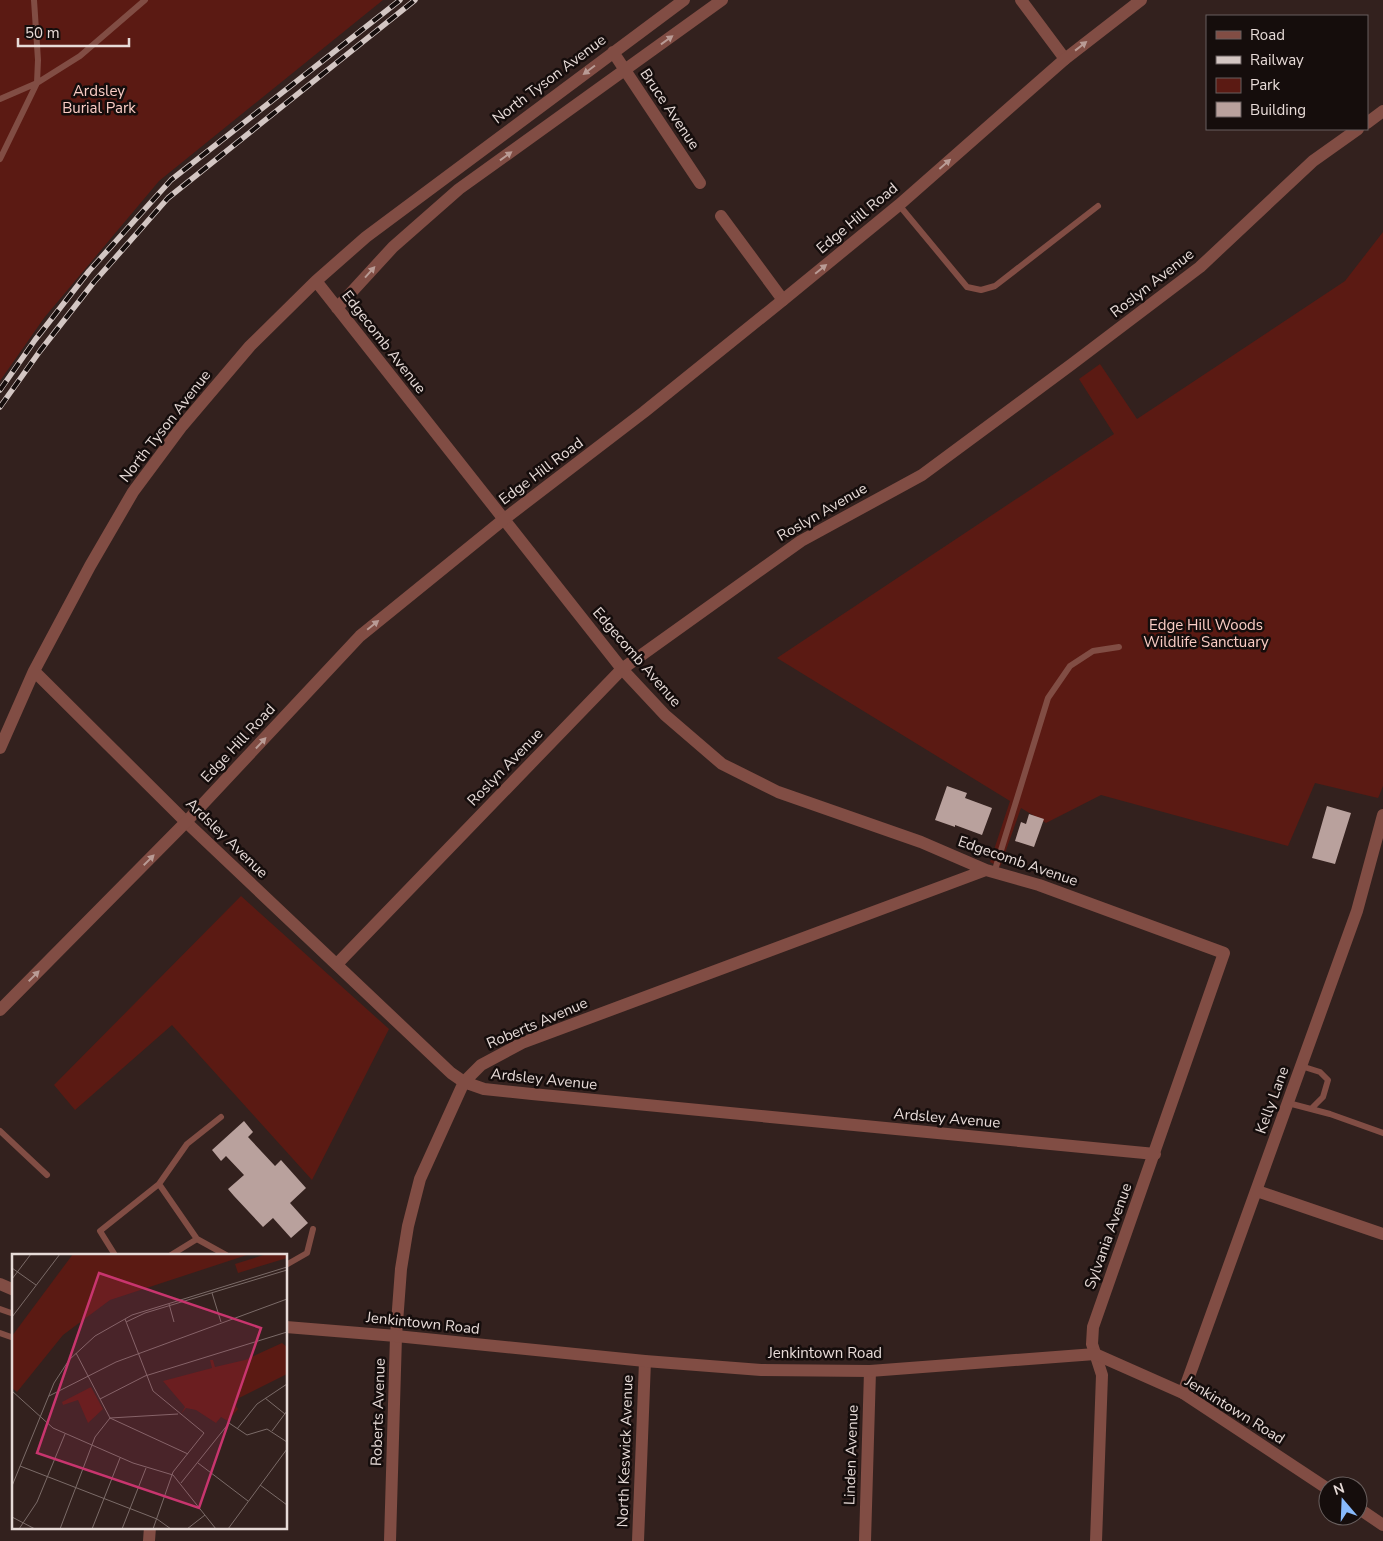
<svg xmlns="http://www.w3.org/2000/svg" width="1383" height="1541" viewBox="0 0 1383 1541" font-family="'Nunito Sans',sans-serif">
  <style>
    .green { fill: #5b1a13 }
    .building { fill: #b9a19d }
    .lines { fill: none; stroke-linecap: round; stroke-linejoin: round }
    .service { stroke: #814d44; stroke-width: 6 }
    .minor { stroke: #814d44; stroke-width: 12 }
    .tertiary { stroke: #814d44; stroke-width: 12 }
    .rail-casing { stroke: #d3c6c3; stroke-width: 5.5 }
    .rail { stroke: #150d0c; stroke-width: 4; stroke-dasharray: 11; stroke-linecap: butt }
    .oneway { fill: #b99b95 }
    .labels { text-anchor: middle; stroke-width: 5; stroke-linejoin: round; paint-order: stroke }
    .street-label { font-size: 15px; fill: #e7dbd8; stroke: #150d0c }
    .park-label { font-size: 15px; fill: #facdc5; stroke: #150d0c }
    .inset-road { fill: none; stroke: #7b6b68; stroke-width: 1 }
    .view { fill: #c8356e; fill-opacity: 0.15; stroke: #c8356e; stroke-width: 2.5 }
    .inset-edge { fill: none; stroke: #e7dbd8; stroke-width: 2.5 }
  </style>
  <rect width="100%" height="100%" fill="#33211e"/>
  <!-- green -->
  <path class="green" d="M0 0H383L159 181 44 318 0 381Z
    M1383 232V786L1379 796 1378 798 1315 783 1288 846 1101 795 1046 823 1021 808 1000 867 990 862 1010 801 777 658 1114 434 1079 379 1100 364 1137 419 1345 281Z
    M241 896 389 1029 312 1180 172 1025 75 1110 54 1085Z"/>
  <!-- building -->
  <path class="building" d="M947 786 967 793 965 798 992 808 982 835 955 825V827L935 820Z
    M1327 806 1351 813 1335 864 1312 858Z
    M1029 814 1044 819 1034 847 1015 841 1021 822 1026 824Z
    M244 1121 253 1132 248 1137 275 1166 281 1160 306 1188 290 1203 308 1223 291 1238 273 1218 263 1227 234 1196 228 1189 244 1175 226 1156 221 1161 212 1150Z"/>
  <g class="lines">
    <!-- service -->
    <path class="service" d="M0 99 37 83 38 60 34 0
      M0 159 37 83 80 56 145 0
      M899 205 967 287 981 290 995 286 1098 206
      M994 873 1048 698 1070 666 1093 651 1119 647
      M1301 1066 1320 1072 1328 1080 1323 1097 1311 1109
      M1288 1103 1330 1114 1383 1133
      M0 1131 47 1175
      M197 1239 159 1184 187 1144 221 1117
      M115 1255 100 1231 159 1184
      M171 1255 197 1239 226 1255
      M286 1265 307 1253 313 1229
      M0 1309 14 1314
      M0 1333 14 1338"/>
    <!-- minor -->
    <path class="minor" d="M1021 0 1065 59
      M613 52 700 183
      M1367 123 1383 111
      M721 216 783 300
      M316 281 622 669 665 715 722 764 778 792 921 842 986 870 1039 885 1224 953 1093 1327 1092 1344 1102 1375 1096 1541
      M337 308 393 247 459 189 722 0
      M34 671 186 822 451 1073 464 1082 484 1089 532 1094 1155 1154
      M0 748 34 671 90 566 133 492 182 426 250 346 316 281 366 237 684 0
      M337 964 622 669 801 541 922 475 1072 364 1200 267 1313 161 1358 129
      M1257 1191 1383 1234
      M1183 1393 1357 911 1383 815
      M149 1541 150 1527
      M390 1541 396 1336 401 1269 408 1226 420 1179 464 1082 481 1065 522 1043 986 870
      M638 1541 645 1361
      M865 1541 870 1371"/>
    <!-- tertiary -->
    <path class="tertiary" d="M0 1010 186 822 360 636 503 520 644 412 783 300 899 205 1065 59 1141 0
      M0 1284 14 1290
      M286 1327 396 1336 645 1361 761 1370 870 1371 1095 1354 1183 1393 1328 1489
      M1358 1508 1383 1525"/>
    <defs>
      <path id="rail" d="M0 390 35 340 89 271 171 180 400 0
        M0 407 40 351 94 282 168 198 415 0"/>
    </defs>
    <!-- rail casing -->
    <use href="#rail" class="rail-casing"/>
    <!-- rail -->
    <use href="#rail" class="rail"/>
  </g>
  <!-- one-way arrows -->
  <defs><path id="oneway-solid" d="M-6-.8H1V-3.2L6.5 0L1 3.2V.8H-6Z" transform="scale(1.25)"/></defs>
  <g class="oneway">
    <use href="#oneway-solid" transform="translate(667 40) rotate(-36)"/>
    <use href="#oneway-solid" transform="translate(1081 46) rotate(-38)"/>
    <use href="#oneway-solid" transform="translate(589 70) rotate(143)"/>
    <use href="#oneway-solid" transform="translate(506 156) rotate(-36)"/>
    <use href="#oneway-solid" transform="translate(945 164) rotate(-41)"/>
    <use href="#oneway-solid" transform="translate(821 269) rotate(-39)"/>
    <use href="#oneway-solid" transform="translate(370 272) rotate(-48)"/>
    <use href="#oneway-solid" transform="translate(373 625) rotate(-39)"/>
    <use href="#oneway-solid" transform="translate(261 743) rotate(-47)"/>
    <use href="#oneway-solid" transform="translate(149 860) rotate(-45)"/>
    <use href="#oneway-solid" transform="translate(34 976) rotate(-45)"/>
  </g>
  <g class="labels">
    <!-- street labels -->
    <g class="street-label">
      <text transform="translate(549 79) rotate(-37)" y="5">North Tyson Avenue</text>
      <text transform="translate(670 109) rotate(56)" y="5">Bruce Avenue</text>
      <text transform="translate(857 218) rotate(-40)" y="5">Edge Hill Road</text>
      <text transform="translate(1152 283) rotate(-38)" y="5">Roslyn Avenue</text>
      <text transform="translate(384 342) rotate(52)" y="5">Edgecomb Avenue</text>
      <text transform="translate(165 426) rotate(-52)" y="5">North Tyson Avenue</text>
      <text transform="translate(541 471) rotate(-37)" y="5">Edge Hill Road</text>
      <text transform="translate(822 512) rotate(-30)" y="5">Roslyn Avenue</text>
      <text transform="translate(637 657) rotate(49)" y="5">Edgecomb Avenue</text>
      <text transform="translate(238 743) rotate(-47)" y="5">Edge Hill Road</text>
      <text transform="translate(505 767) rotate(-46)" y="5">Roslyn Avenue</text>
      <text transform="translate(227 838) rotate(44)" y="5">Ardsley Avenue</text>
      <text transform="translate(1018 861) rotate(19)" y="5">Edgecomb Avenue</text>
      <text transform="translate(537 1023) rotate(-23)" y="5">Roberts Avenue</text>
      <text transform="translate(544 1079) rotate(6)" y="5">Ardsley Avenue</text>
      <text transform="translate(1272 1100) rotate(-70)" y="5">Kelly Lane</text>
      <text transform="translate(947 1118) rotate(5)" y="5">Ardsley Avenue</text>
      <text transform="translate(1108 1236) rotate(-70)" y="5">Sylvania Avenue</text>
      <text transform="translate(423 1323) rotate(6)" y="5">Jenkintown Road</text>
      <text x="825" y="1358">Jenkintown Road</text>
      <text transform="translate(1235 1410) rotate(32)" y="5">Jenkintown Road</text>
      <text transform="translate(378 1412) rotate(-88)" y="5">Roberts Avenue</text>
      <text transform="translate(625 1451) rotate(-88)" y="5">North Keswick Avenue</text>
      <text transform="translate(851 1455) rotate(-88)" y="5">Linden Avenue</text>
    </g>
    <!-- park labels -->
    <g class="park-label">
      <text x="99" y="96">Ardsley<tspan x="99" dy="17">Burial Park</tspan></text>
      <text x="1206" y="630">Edge Hill Woods<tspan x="1206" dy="17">Wildlife Sanctuary</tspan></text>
    </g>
  </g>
  <!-- overview -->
  <g transform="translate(12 1254)">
    <rect width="275" height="275" fill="#33211e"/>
    <path d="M61 0H238L98 46 51 81 5 138 0 134V82ZM255 0H275V4L226 19 223 10ZM270 89 275 93V120L227 144 224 152 226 155 216 167 209 163 204 169 184 156 174 154 169 160 173 153 151 127 200 114 198 106H201L203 113 233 106ZM79 133 91 155 76 169 66 146 51 151 50 148Z" fill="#5b1a13"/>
    <path class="inset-road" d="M0 14 24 31M0 25 19 0M200 39 209 68M157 50 162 68M0 63 48 0M113 65 141 137 192 179 161 218 141 275M114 68 133 59 275 16M64 99 98 164 176 200M0 137 41 174 121 209 161 221 204 275M37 142 104 108 275 45M253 144 273 160M88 145 133 122 275 78M225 175 245 150 275 130M260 177 275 157M186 209 236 247M8 212 145 265 159 275M169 229 217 169 235 181 255 175 275 188M248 231 275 251M0 232 42 129 57 106 83 82 120 61 275 13M0 263 23 275M7 275 25 248 53 180M48 275 83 183 98 164 166 160M80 275 108 204M110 275 134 214M175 275 193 261M216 275 275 195"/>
    <path class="view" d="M87 19 249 74 187 254 25 199Z"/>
    <rect width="275" height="275" class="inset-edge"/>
  </g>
  <!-- legend -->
  <rect x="1206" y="15" width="162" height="115" fill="#150d0c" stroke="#695f5e"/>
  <rect x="1216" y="31" width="25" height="8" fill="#814d44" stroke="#695f5e"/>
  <text x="1250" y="40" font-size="15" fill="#e7dbd8">Road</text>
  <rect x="1216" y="56" width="25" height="8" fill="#d3c6c3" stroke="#695f5e"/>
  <text x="1250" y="65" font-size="15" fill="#e7dbd8">Railway</text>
  <rect x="1216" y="78" width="25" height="15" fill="#5b1a13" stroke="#695f5e"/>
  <text x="1250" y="90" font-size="15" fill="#e7dbd8">Park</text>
  <rect x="1216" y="102" width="25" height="15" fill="#b9a19d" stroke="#695f5e"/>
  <text x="1250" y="115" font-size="15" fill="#e7dbd8">Building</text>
  <!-- north arrow -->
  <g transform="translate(1343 1501) rotate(341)"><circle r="24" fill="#150d0c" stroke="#695f5e"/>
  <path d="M0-4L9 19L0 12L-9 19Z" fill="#88bafc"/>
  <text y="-8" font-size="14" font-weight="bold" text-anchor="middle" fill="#e7dbd8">N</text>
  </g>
  <!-- scale -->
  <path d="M18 38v8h111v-8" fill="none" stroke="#e7dbd8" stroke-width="2.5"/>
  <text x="25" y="38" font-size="15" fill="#e7dbd8" stroke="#150d0c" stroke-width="4" paint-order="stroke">50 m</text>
</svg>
